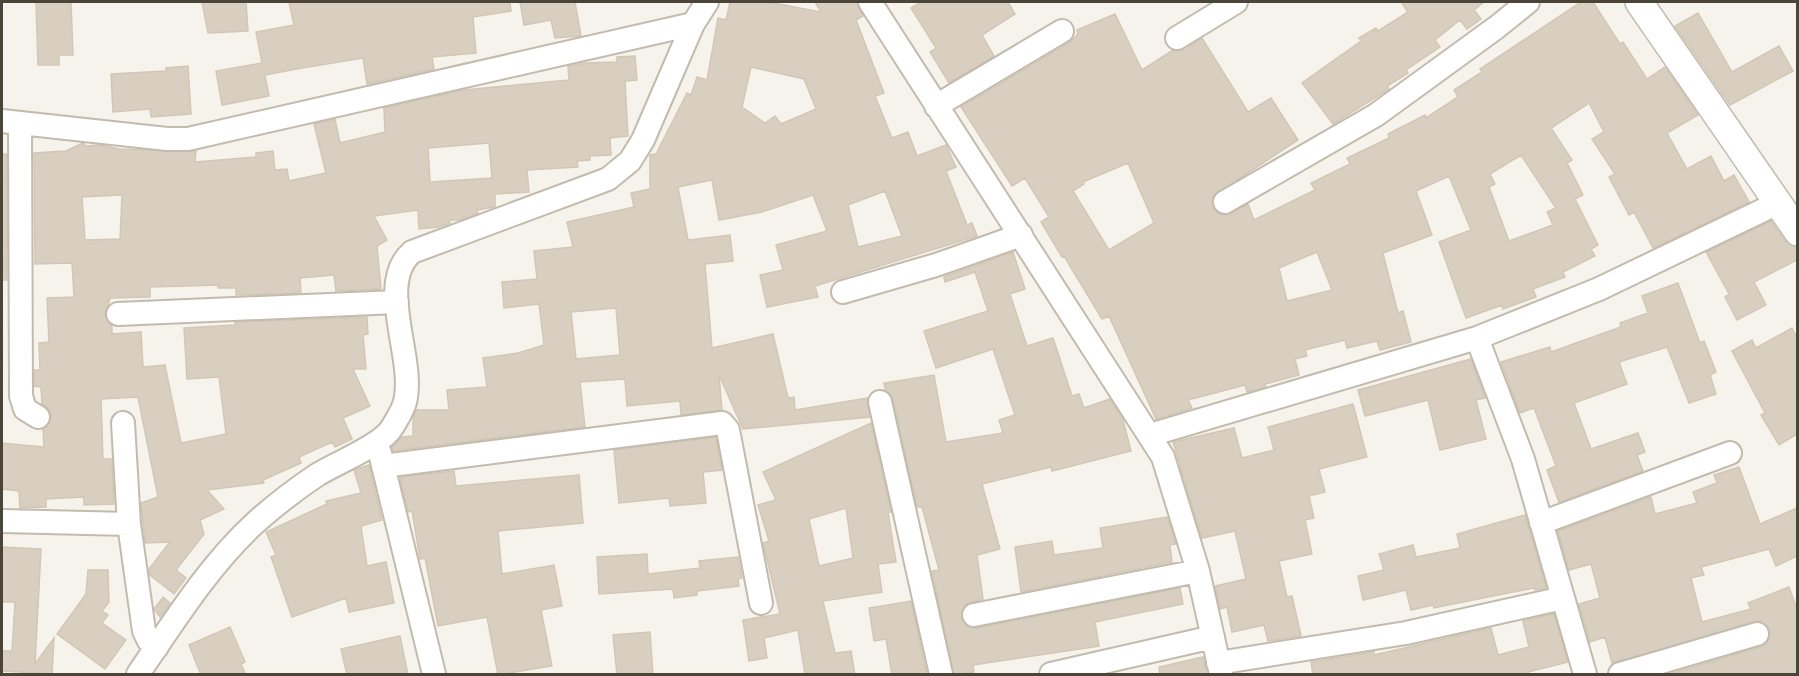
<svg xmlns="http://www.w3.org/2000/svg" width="1799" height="676" viewBox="0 0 1799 676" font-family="'Asap Condensed',sans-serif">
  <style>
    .building { fill: #d8cfc1; stroke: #d3c7b4; stroke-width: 1.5; fill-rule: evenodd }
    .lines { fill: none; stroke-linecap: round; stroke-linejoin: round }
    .minor-casing { stroke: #c2bbae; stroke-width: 26 }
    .tertiary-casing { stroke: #c2bbae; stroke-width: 30 }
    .minor { stroke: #fff; stroke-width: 22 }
    .tertiary { stroke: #fff; stroke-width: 27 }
  </style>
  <rect width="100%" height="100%" fill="#f6f3ec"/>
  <!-- building -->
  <path class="building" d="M36 2H71L73 55H59V65H38Z
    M202 2H246L248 31 208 33Z
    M289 2H510L511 11 473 17 476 53 432 57 434 69 367 84 363 58 302 68 265 75 269 96 222 105 216 71 262 63 256 32 294 25Z
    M520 2H575L581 36 555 38 551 20 524 25Z
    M730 2H768L821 12 815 2H857L863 16 856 20 884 93 875 96 892 138 908 132 917 156 946 145 956 167 946 171 967 225 972 223 977 236 815 286 818 297 767 307 760 275 783 270 776 245 827 231 813 195 762 212 719 220 712 180 678 187 688 240 730 235 733 261 705 264 712 348 773 334 788 398 794 397 795 410 867 398 870 417 743 429 719 375 722 410 681 415 680 401 627 406 625 379 580 382 585 427 393 451 392 447 402 437 413 436V418L416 410H449L447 390 487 387 483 358 518 353 544 345 539 304 504 308 502 282 537 279 534 251 573 247 567 222 634 207 631 193 650 189V155L656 154 687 93 691 95 697 77 707 80 718 18 726 20ZM751 67 804 79 816 109 781 124 775 116 765 123 742 107ZM885 191 902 236 858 247 848 205ZM616 308 620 355 576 359 571 312Z
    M921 2H1008L1015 14 982 35 994 56 949 83 930 52 936 48 911 8Z
    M1401 2H1484L1474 10 1481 19 1467 29 1460 20 1435 40 1440 47 1406 70 1408 73 1387 86 1389 89 1333 124 1302 83 1361 41 1359 38 1376 28 1378 31 1408 12Z
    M1581 2H1593L1620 44 1623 42 1647 79 1665 67 1698 115 1667 133 1687 169 1711 156 1724 181 1734 175 1749 202 1653 248 1634 212 1629 215 1609 177 1615 174 1592 139 1604 132 1589 103 1551 128 1572 160 1567 163 1583 195 1575 199 1598 245 1591 249 1595 256 1563 272 1565 277 1533 289 1536 297 1503 309 1502 305 1466 318 1439 242 1471 230 1449 176 1416 191 1432 235 1383 253 1398 313 1403 311 1411 342 1380 350 1377 341 1347 348 1345 340 1305 350 1307 356 1295 359 1299 375 1265 384 1266 387 1247 392 1245 385 1188 400 1192 408 1156 419 1109 316 1102 319 1064 256 1062 257 1041 222 1049 217 1025 178 1012 186 961 107 1069 43 1078 34 1077 30 1115 14 1142 70 1173 50H1184L1202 38 1248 112 1271 98 1298 140 1213 196V208L1218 213 1231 214 1248 204 1254 220 1315 190 1311 183 1350 164 1347 158 1389 138 1388 134 1425 115 1426 118 1458 97 1454 90 1482 72 1480 69ZM1521 155 1556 208 1547 212 1553 225 1509 241 1489 187 1495 184 1490 174ZM1128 163 1154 223 1109 250 1073 191 1084 184 1083 182ZM1317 252 1332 290 1287 301 1279 268Z
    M1698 13 1732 72 1779 46 1793 71 1730 105 1675 26Z
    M635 56 637 80 625 81 628 136 610 138 611 155 590 156V160L577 161 578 167 527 170 529 192 495 194V207L477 210 478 213 460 220H450V223L439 227 419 229 418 210 374 216 387 240 377 246 381 289 336 291 334 275 300 278 301 293 236 295V288H218V285L150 287V297L110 298 105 315 112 326V334L141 332 143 367 165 365 181 443 226 434 219 377 187 379 184 328 235 325V322L367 317 368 334 363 335 366 369H353L370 406 343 418 352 439 335 447 332 442 299 457 301 463 263 480 264 483 207 490 224 509 200 520 204 534 176 570 186 578 174 594 150 575 149 569 170 542 145 543 141 503 158 497 138 397 101 399 103 459H112L114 504 84 505V497L46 499V507L20 508 19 491 2 489V443L44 447 43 429 49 425 51 417 50 410 42 404 41 387 34 386V370H40L39 343 49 342 47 298 74 297 72 263 35 264 34 153 66 151 83 143 86 146 100 145 119 149 196 151 195 162 256 157V153L273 151 275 170 287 169 289 181 326 173 314 124 335 119 340 143 385 132 384 108 464 90 569 80 568 66 585 63 617 62V57ZM489 143 492 178 430 182 428 148ZM122 195 120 239 85 240 82 197Z
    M188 66 191 114 151 117 150 109 113 112 111 74 166 71V68Z
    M2 154H7V280H2Z
    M1771 221 1785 241 1797 247V260L1754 282 1766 305 1737 320 1725 297 1729 294 1706 252Z
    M1013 252 1025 289 1010 294 1027 346 1053 338 1072 396 1079 394 1084 408 1110 399 1123 420 1131 451 1052 471 1051 467 982 484 1000 549 977 555 983 599 966 604 961 618 969 628H977L1180 588 1183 604 1095 622 1099 646 973 665 974 672 954 675 932 571 939 570 922 507H917L893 399 885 389 884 383 934 375 946 442 1003 433 999 420 1015 415 993 349 936 368 924 331 988 311 975 272 945 282 944 277Z
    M1678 283 1700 343 1704 341 1716 372 1710 375 1716 394 1689 403 1667 347 1619 362 1627 384 1574 403 1591 449 1638 433 1645 452 1637 455 1643 471 1559 502 1547 470 1556 466 1534 408 1520 413 1501 362 1550 347 1551 352 1621 327 1620 323 1648 313 1642 296Z
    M1792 328 1797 338V434L1779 445 1761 415 1765 413 1732 351 1752 340 1756 348Z
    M1471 359 1485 398 1476 400 1486 439 1440 450 1428 400 1365 416 1358 390Z
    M1353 404 1367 457 1319 469 1325 492 1309 496 1314 518 1305 520 1312 554 1279 561 1287 597 1292 596 1301 636 1268 641 1264 625 1232 632 1227 607 1220 609 1215 586 1246 579 1235 531 1202 538 1173 442 1234 428 1242 458 1274 450 1268 427Z
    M871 423 891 512H888L896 562 878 564 882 592 823 601 835 653 851 651 855 675H805L798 630 764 638 767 658 749 661 743 620 780 614 763 543 769 541 758 505 776 500 763 472ZM846 508 853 558 819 566 809 519Z
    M716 437 722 470 703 472 706 503 670 506 669 498 619 503 614 450Z
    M369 465 382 520 361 526 367 566 386 562 394 603 349 612 346 598 292 617 271 557 276 555 266 532 327 504 326 501 361 493 354 470Z
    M1739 467 1760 524 1797 508V556L1776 566 1769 549 1701 567 1704 575 1691 578 1702 622 1751 609 1748 603 1789 587 1797 609V675H1666L1761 647 1767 643 1770 631 1760 621 1612 663 1605 637 1590 642 1579 604 1600 598 1591 564 1569 570 1558 531 1651 497 1655 514 1697 503 1693 492 1717 483 1714 475Z
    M454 471 456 486 579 475 583 523 498 531 502 574 554 565 562 606 541 610 552 666 498 675 487 617 438 626 425 558 420 559 412 511 408 512 400 477Z
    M1525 515 1546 588 1535 590 1534 588 1434 608 1433 605 1411 610 1406 590 1363 600 1358 576 1384 570 1379 554 1413 545 1416 557 1460 548 1457 534Z
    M1167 517 1176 544 1170 545 1172 562 1021 592 1015 547 1052 541 1054 555 1103 548 1100 528Z
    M2 547 41 549 35 664 54 638 52 674 2 671V651H12L15 602H2Z
    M647 554 648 574 700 568 699 561 738 557 742 578 738 579 739 586 697 591V595L674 598 673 589 599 594 597 557Z
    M88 570H108L109 602 102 611 108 615 102 623 126 640 105 669 57 634 86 594Z
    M163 597 170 603 160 617 154 609Z
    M911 601 927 675H892L886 639 874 641 869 608Z
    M1554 614 1568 662 1528 672 1529 675H1313L1311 662 1374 652V655L1491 628 1498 655 1529 647 1523 621Z
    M230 627 245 662 241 664 246 675H201L189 645Z
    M650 632 653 675H617L613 635Z
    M400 636 408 675H347L341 649Z
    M1203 657 1207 675H1160L1159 667Z"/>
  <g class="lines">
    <defs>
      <path id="minor" d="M870 2 1163 457 1198 571 1221 674
        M1177 38 1236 2
        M936 106 1062 31
        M2 121 167 139H188L693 24 707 2
        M20 123 21 396 25 409 38 417
        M1225 202 1376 115 1497 27 1528 2
        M843 292 936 265 1021 235
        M118 314 397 302
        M1477 338 1523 459 1585 674
        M880 402 941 674
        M123 423 129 524
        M1150 435 1477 338 1599 289 1778 203
        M380 453 434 674
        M383 466 722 423 728 430 761 603
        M2 521 129 524 144 631 149 641 157 647
        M1541 523 1730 453
        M974 615 1198 571
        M1218 663 1406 633 1563 598
        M138 674C173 623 209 565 255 523 274 506 296 489 317 475 336 463 383 445 393 426 397 419 403 410 405 402 416 358 375 284 412 252L608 179 630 161 643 140 693 24
        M1051 674 1213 637
        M1620 674 1757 634"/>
      <path id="tertiary" d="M1639 2 1798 232"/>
    </defs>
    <!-- minor casing -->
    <use href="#minor" class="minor-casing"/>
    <!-- tertiary casing -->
    <use href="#tertiary" class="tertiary-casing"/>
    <!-- minor -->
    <use href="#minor" class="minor"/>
    <!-- tertiary -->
    <use href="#tertiary" class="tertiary"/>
  </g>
  <!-- border -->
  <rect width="1799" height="676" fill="none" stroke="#4b4439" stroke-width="6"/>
</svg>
